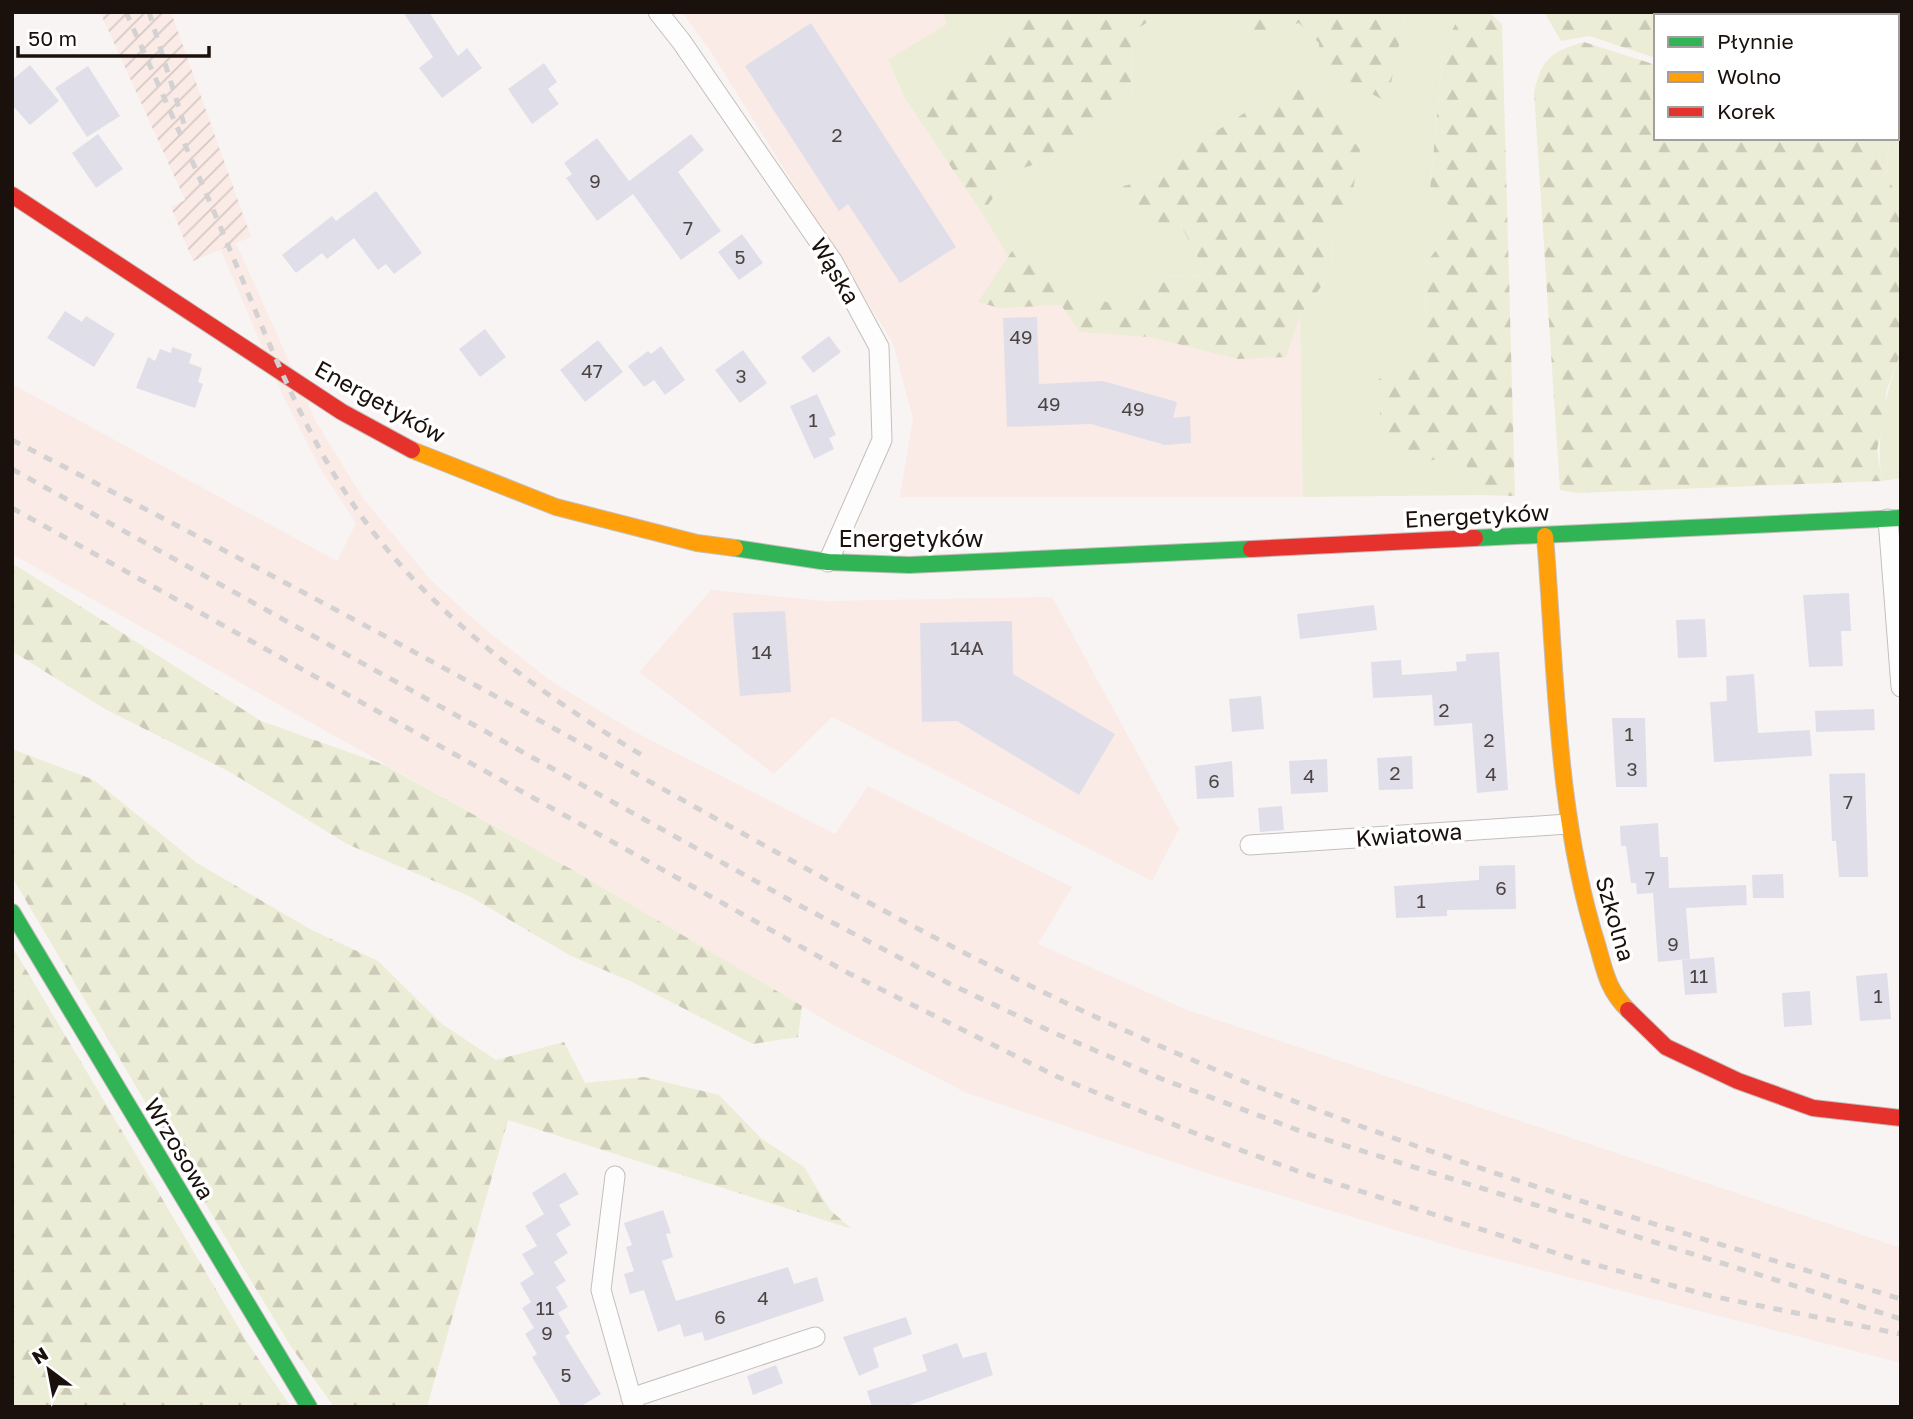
<svg xmlns="http://www.w3.org/2000/svg" width="1913" height="1419" viewBox="0 0 1913 1419" font-family="'Golos Text',sans-serif">
  <style>
    .built { fill: #faebe6 }
    .industrial { fill: url(#industrial-furrows) }
    .grass { fill: #ecedd6 }
    .forest { fill: url(#forest-firs) }
    .building { fill: #e0dfe9 }
    .lines { fill: none; stroke-linecap: round; stroke-linejoin: round }
    .street-casing { stroke: #c5bebb; stroke-width: 21 }
    .fast-casing { stroke: #c5bebb; stroke-width: 18 }
    .slow-casing { stroke: #c5bebb; stroke-width: 18 }
    .jam-casing { stroke: #c5bebb; stroke-width: 18 }
    .street { stroke: #fefdfd; stroke-width: 19 }
    .fast { stroke: #30b455; stroke-width: 16 }
    .slow { stroke: #ff9f0a; stroke-width: 16 }
    .jam { stroke: #e5322d; stroke-width: 16 }
    .rail { stroke: #d3d1d1; stroke-width: 5; stroke-dasharray: 9 9; stroke-linecap: butt }
    .labels { text-anchor: middle; stroke-width: 7; stroke-linejoin: round; paint-order: stroke }
    .number-label { font-size: 19px; fill: #4c4443 }
    .street-label { font-size: 23px; fill: #1a100c; stroke: #fff }
  </style>
  <defs>
    <pattern id="industrial-furrows" width="10" height="10" patternUnits="userSpaceOnUse" patternTransform="scale(1.75)"><rect width="10" height="10" fill="#faebe6"/><path d="M-1 1l2-2M0 10L10 0M9 11l2-2" fill="none" stroke="#d6c8c4"/></pattern>
    <pattern id="forest-firs" width="22" height="20" patternUnits="userSpaceOnUse" patternTransform="scale(1.75)"><rect width="22" height="20" fill="#ecedd6"/><path d="M5 1l3.5 6h-7zM16 11l3.5 6h-7z" fill="#cacab6"/></pattern>
  </defs>
  <rect width="100%" height="100%" fill="#f8f4f3"/>
  <!-- built -->
  <path class="built" d="M682 12H943L948 24 888 61 905 99 1022 272 1300 315 1303 497H900L913 419 893 343 711 52Z
    M236 243 316 422 363 498 430 579 480 625 548 679 633 731 835 834 868 786 1072 887 1038 944 1187 1010 1901 1248V1363L1452 1247 1209 1174 967 1093 835 1026 578 873 12 554V384L337 561 356 523 321 470 283 396 221 250Z
    M711 590 826 601 1052 597 1179 829 1152 881 832 717 774 774 639 672Z"/>
  <!-- industrial -->
  <path class="industrial" d="M100 12H171L251 237 193 261 171 207 185 200Z"/>
  <!-- grass -->
  <path class="grass" d="M943 12H1022C992 52 954 83 916 115L905 99 888 60 947 24Z
    M1164 12H1238L1253 38 1299 23 1387 101 1406 12H1461L1443 50 1430 190 1463 217 1425 264 1426 341 1445 456 1466 465 1480 495 1303 497 1300 315 1332 272 1331 236 1352 196 1335 116 1318 91 1285 87 1218 130 1193 132 1175 173 1123 186 1180 224 1207 275 1165 277 1122 307 1076 292 1016 245 1008 256 982 213 1013 171 1050 160 1131 101 1132 32Z
    M1901 70V198L1886 178 1889 138H1897V71Z
    M1901 352V478L1882 481C1875 437 1885 394 1901 352Z"/>
  <!-- forest -->
  <path class="forest" d="M1022 12H1164L1132 32 1131 101 1050 160 1013 171 982 213 916 115C953 82 992 52 1022 12Z
    M1238 12H1406L1387 102 1320 66 1319 43 1299 23 1253 38Z
    M1461 12H1489L1502 24 1515 496 1480 495 1466 465 1445 456 1405 469 1382 434 1377 381 1426 341 1425 264 1463 217 1430 190 1443 50Z
    M1544 12H1901V63L1897 64V16H1656V58L1589 36 1561 41Z
    M1584 42 1656 65V138H1889L1886 178 1901 198V352L1886 392 1884 419 1877 450 1882 481 1577 493 1560 490 1534 93C1542 58 1550 52 1584 42Z
    M1285 87 1318 91 1360 150 1352 196 1331 236 1332 272 1300 315 1286 357 1238 359 1149 337 1080 332 1061 305 999 308 978 302 1016 245 1076 292 1122 307 1165 277 1207 275 1180 224 1138 223 1123 186 1175 173 1193 132 1218 130Z
    M12 563 261 721 385 765 578 873 802 1006 798 1037 753 1044 630 981 571 956 469 896 347 844 230 772 105 709 12 651Z
    M12 749 94 780 197 863 310 929 378 961 442 1024 496 1060 564 1042 585 1083 644 1077 719 1095 761 1138 804 1167 830 1210 852 1229 508 1120 427 1407H334L290 1345 250 1279 12 877Z
    M12 946 249 1345 291 1407H12Z"/>
  <!-- building -->
  <path class="building" d="M403 12H429L458 56 467 48 482 68 442 98 419 68 433 57Z
    M811 23 956 247 900 283 848 204 839 211 745 66Z
    M544 63 557 82 548 89 559 104 532 124 508 89Z
    M30 65 59 101 30 125 12 105V80Z
    M88 66 120 116 87 137 55 88Z
    M98 134 123 169 96 188 72 153Z
    M691 134 704 150 678 172 721 231 681 260 633 194 597 221 566 178 572 174 564 163 597 138 629 181Z
    M376 191 422 253 394 274 386 264 378 270 354 238 327 259 322 253 296 273 282 255 332 216 336 221Z
    M742 234 763 263 739 280 718 252Z
    M65 311 82 322 86 316 115 334 94 367 47 338Z
    M1037 317 1039 384 1103 381 1177 402 1173 418 1190 416 1191 443 1165 445 1091 424 1007 427 1003 318Z
    M485 329 506 357 480 377 459 349Z
    M829 336 841 352 813 373 801 357Z
    M598 340 623 372 585 402 560 370Z
    M661 346 685 380 665 395 654 380 644 387 628 366 648 351 651 354Z
    M172 347 192 354 189 363 202 368 198 382 203 384 195 408 136 388 148 357 155 361 160 349 171 353Z
    M743 350 767 383 740 403 715 370Z
    M817 394 836 435 829 438 834 449 814 459 790 406Z
    M1849 593 1851 631H1841L1843 666 1809 667 1803 595Z
    M1374 605 1377 630 1300 639 1297 614Z
    M785 611 791 692 740 696 733 613Z
    M1705 619 1707 657 1678 658 1676 620Z
    M1012 621 1013 674 1115 734 1079 795 957 721 922 722 920 623Z
    M1499 652 1508 790 1477 793 1472 723 1434 726 1432 695 1373 698 1371 662 1401 660 1402 675 1457 671 1456 662 1466 661V654Z
    M1754 674 1758 733 1810 730 1812 756 1714 762 1710 702 1727 701 1726 676Z
    M1261 696 1264 729 1232 732 1229 699Z
    M1874 709 1875 730 1816 732 1815 711Z
    M1612 718H1645L1647 787H1616Z
    M1412 756 1413 789 1379 790 1377 758Z
    M1327 759 1328 792 1291 794 1289 761Z
    M1232 761 1234 797 1197 799 1195 766Z
    M1865 773 1868 877H1839L1836 841H1832L1829 774Z
    M1282 806 1284 830 1260 832 1258 808Z
    M1658 823 1660 857H1668L1669 888 1746 885 1747 905 1686 908 1690 959 1658 962 1653 893 1637 894 1636 883H1631L1626 846H1621L1620 826Z
    M1515 865 1516 909 1447 910V916L1396 918 1394 886 1479 880V866Z
    M1783 874 1784 898H1753L1752 875Z
    M1714 957 1717 993 1685 995 1682 960Z
    M1887 973 1891 1019 1860 1021 1856 976Z
    M1810 991 1812 1025 1784 1027 1782 993Z
    M565 1172 579 1194 559 1205 571 1225 556 1234 568 1253 554 1262 566 1281 556 1287 568 1307 558 1313 570 1333 565 1336 601 1394 580 1407H562L532 1357 537 1354 525 1334 534 1328 522 1308 531 1302 520 1283 534 1274 522 1254 537 1246 525 1226 544 1214 532 1193Z
    M663 1210 671 1233 666 1234 673 1257 662 1261 676 1301 788 1267 794 1284 817 1277 824 1301 705 1341 702 1332 684 1337 680 1324 658 1332 644 1290 630 1294 624 1274 634 1271 626 1247 632 1245 624 1223Z
    M906 1317 912 1334 873 1348 879 1367 859 1376 843 1337Z
    M957 1343 963 1358 986 1352 993 1375 904 1407H872L867 1391 927 1371 922 1355Z
    M776 1365 783 1383 753 1395 747 1376Z"/>
  <g class="lines">
    <defs>
      <path id="street" d="M658 12 681 41 833 262 879 347 882 440 828 562
        M1888 519 1901 687
        M1250 845 1568 824
        M615 1176 601 1290 634 1407
        M631 1398 815 1337"/>
      <path id="fast" d="M1475 538 1901 518
        M735 548 828 562 909 565 1251 549
        M12 912 309 1407"/>
      <path id="slow" d="M412 450 556 507 697 543 735 548
        M1545 536C1556 672 1556 813 1597 944 1605 971 1607 989 1628 1010"/>
      <path id="jam" d="M12 195 342 412 412 450
        M1251 549 1475 538
        M1628 1010 1666 1047 1738 1081 1813 1108 1901 1118"/>
    </defs>
    <!-- street casing -->
    <use href="#street" class="street-casing"/>
    <!-- fast casing -->
    <use href="#fast" class="fast-casing"/>
    <!-- slow casing -->
    <use href="#slow" class="slow-casing"/>
    <!-- jam casing -->
    <use href="#jam" class="jam-casing"/>
    <!-- street -->
    <use href="#street" class="street"/>
    <!-- fast -->
    <use href="#fast" class="fast"/>
    <!-- slow -->
    <use href="#slow" class="slow"/>
    <!-- jam -->
    <use href="#jam" class="jam"/>
    <!-- rail -->
    <path class="rail" d="M126 12C161 91 197 170 230 250 271 347 308 447 373 532 447 627 542 695 645 757
      M149 12 184 124
      M12 440C201 537 389 637 575 740 752 838 927 940 1111 1024 1365 1141 1634 1218 1901 1299
      M12 469 795 903 950 984 1052 1032 1162 1079 1308 1134 1901 1319
      M12 508 850 974 1058 1077 1197 1134 1303 1173 1578 1260 1711 1296 1901 1334"/>
  </g>
  <g class="labels">
    <!-- number labels -->
    <g class="number-label">
      <text x="837" y="142">2</text>
      <text x="595" y="188">9</text>
      <text x="688" y="235">7</text>
      <text x="740" y="264">5</text>
      <text x="1021" y="344">49</text>
      <text x="592" y="378">47</text>
      <text x="741" y="383">3</text>
      <text x="1049" y="411">49</text>
      <text x="1133" y="416">49</text>
      <text x="813" y="427">1</text>
      <text x="967" y="655">14A</text>
      <text x="762" y="659">14</text>
      <text x="1444" y="717">2</text>
      <text x="1629" y="741">1</text>
      <text x="1489" y="747">2</text>
      <text x="1632" y="776">3</text>
      <text x="1395" y="780">2</text>
      <text x="1491" y="781">4</text>
      <text x="1309" y="783">4</text>
      <text x="1214" y="788">6</text>
      <text x="1848" y="809">7</text>
      <text x="1650" y="885">7</text>
      <text x="1501" y="895">6</text>
      <text x="1421" y="908">1</text>
      <text x="1673" y="951">9</text>
      <text x="1699" y="983">11</text>
      <text x="1878" y="1003">1</text>
      <text x="763" y="1305">4</text>
      <text x="545" y="1315">11</text>
      <text x="720" y="1324">6</text>
      <text x="547" y="1340">9</text>
      <text x="566" y="1382">5</text>
    </g>
    <!-- street labels -->
    <g class="street-label">
      <text transform="translate(835 271) rotate(59)" y="8">Wąska</text>
      <text transform="translate(380 402) rotate(29)" y="8">Energetyków</text>
      <text transform="translate(1477 516) rotate(-3)" y="8">Energetyków</text>
      <text x="911" y="547">Energetyków</text>
      <text transform="translate(1409 835) rotate(-4)" y="8">Kwiatowa</text>
      <text transform="translate(1615 919) rotate(74)" y="8">Szkolna</text>
      <text transform="translate(179 1149) rotate(59)" y="8">Wrzosowa</text>
    </g>
  </g>
  <!-- border -->
  <rect width="1913" height="1419" fill="none" stroke="#1a100c" stroke-width="28"/>
  <!-- legend -->
  <rect x="1654" y="14" width="245" height="126" fill="#ffffff" stroke="#a39f9e" stroke-width="2"/>
  <rect x="1668" y="37" width="35" height="10" fill="#30b455" stroke="#a39f9e" stroke-width="2"/>
  <text x="1717" y="49" font-size="21" fill="#1a100c">Płynnie</text>
  <rect x="1668" y="72" width="35" height="10" fill="#ff9f0a" stroke="#a39f9e" stroke-width="2"/>
  <text x="1717" y="84" font-size="21" fill="#1a100c">Wolno</text>
  <rect x="1668" y="107" width="35" height="10" fill="#e5322d" stroke="#a39f9e" stroke-width="2"/>
  <text x="1717" y="119" font-size="21" fill="#1a100c">Korek</text>
  <!-- north arrow -->
  <g transform="translate(49 1370) rotate(328)" stroke="#ffffff" stroke-width="5" paint-order="stroke">
  <path d="M0-5L12 26L0 18L-12 26Z" fill="#1a100c"/>
  <text y="-10" font-size="19" font-weight="bold" text-anchor="middle" fill="#1a100c">N</text>
  </g>
  <!-- scale -->
  <path d="M18 46v10h191v-10" fill="none" stroke="#1a100c" stroke-width="3.5"/>
  <text x="28" y="46" font-size="21" fill="#1a100c" stroke="#ffffff" stroke-width="5" paint-order="stroke">50 m</text>
</svg>
